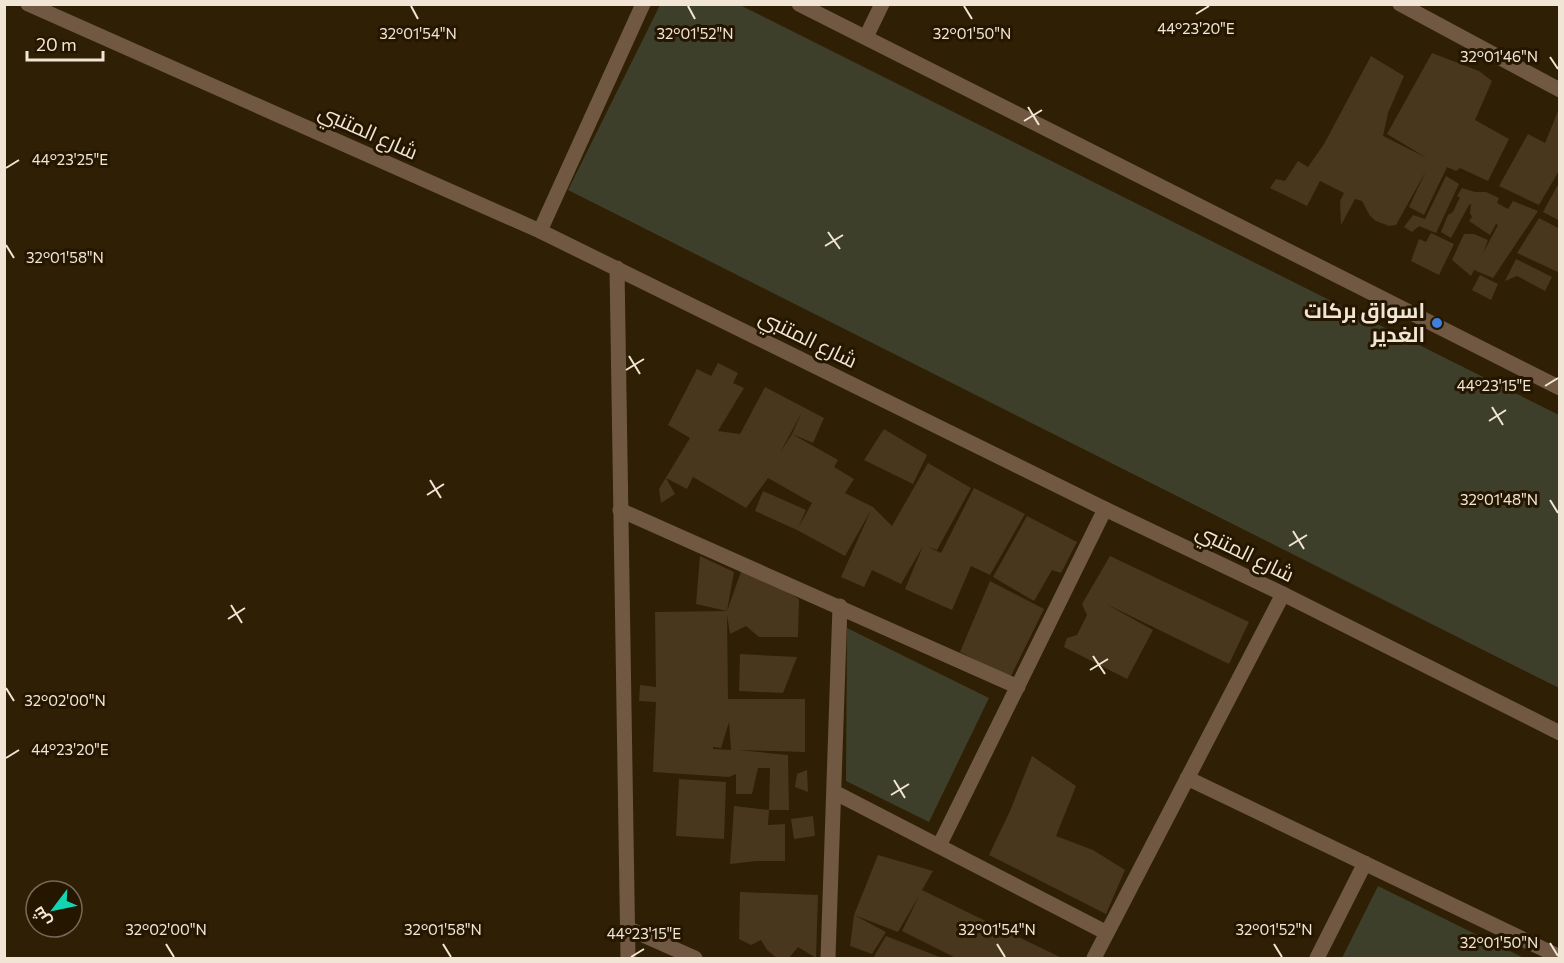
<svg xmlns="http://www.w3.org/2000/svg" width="1564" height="963" viewBox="0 0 1564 963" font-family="Commissioner,Cairo,sans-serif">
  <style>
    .green { fill: #3e3f2a }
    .building { fill: #48371c; fill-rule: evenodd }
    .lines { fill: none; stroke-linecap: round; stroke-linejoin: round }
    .minor { stroke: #705843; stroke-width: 15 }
    .tertiary { stroke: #705843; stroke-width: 15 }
    .ticks { fill: none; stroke: #f1e6d6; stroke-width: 2 }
    .shop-dot { fill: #3f7fe0; stroke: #251600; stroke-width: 2 }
    .labels { text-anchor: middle; stroke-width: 6; stroke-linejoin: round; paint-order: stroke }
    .street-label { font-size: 21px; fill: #f1e6d6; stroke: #251600 }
    .poi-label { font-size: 21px; font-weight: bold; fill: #f1e6d6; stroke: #251600; text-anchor: end }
    .ticks-label { font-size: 15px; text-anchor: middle; fill: #f1e6d6; stroke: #251600; stroke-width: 6; stroke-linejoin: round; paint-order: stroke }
  </style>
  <rect width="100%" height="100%" fill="#2f1f04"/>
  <!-- green -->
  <path class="green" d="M660 5H740L1559 415V688L568 190Z
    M847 628 989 698 929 822 846 781Z
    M1378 886 1524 958H1342Z"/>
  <!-- building -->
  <path class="building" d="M1432 53 1479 71 1492 81 1475 120 1509 139 1488 181 1460 168 1456 171 1447 167 1424 215 1409 207 1426 171 1396 225 1389 226 1376 221 1370 216 1362 201 1355 199 1341 225 1340 201 1344 193 1320 181 1307 206 1270 188 1276 179 1285 181 1298 161 1308 167 1324 144 1371 56 1404 76 1388 113 1383 136 1427 158 1387 134Z
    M1559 109 1560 169 1539 205 1499 186 1528 134 1545 143Z
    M1446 176 1459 184 1436 233 1419 226 1412 232 1404 227 1413 215 1425 219Z
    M1560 181V221L1543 212Z
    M1462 188 1475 192H1486L1499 198 1497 203 1508 209 1513 201 1538 211 1493 278 1474 270 1471 276 1452 260 1464 234H1474L1488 240 1483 253 1498 225 1496 224 1490 235 1469 221 1472 217 1470 213 1471 204 1469 205 1451 238 1441 232 1448 215 1453 212 1458 201 1460 198 1457 196Z
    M1539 218 1560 229V273L1517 253Z
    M1431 233 1454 244 1439 275 1411 261 1419 239 1426 242Z
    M1516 259 1552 277 1545 291 1517 276 1505 281Z
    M1480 275 1498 284 1491 300 1472 290Z
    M718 363 738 373 733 383 744 388 718 431 740 434 765 387 824 418 813 443 792 434 838 460 834 467 854 479 845 493 873 507 892 526 928 463 971 488 937 550 928 547 941 553 974 488 1025 514 990 575 971 566 952 610 905 589 923 546 901 584 872 570 864 587 841 577 871 510 845 556 797 530 755 511 763 491 806 510 798 528 812 503 768 478 746 508 693 477 687 489 666 478 675 494 661 503 659 489 690 438 668 425 697 369 711 376ZM802 412 792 434 780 453Z
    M884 429 927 455 913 484 864 460Z
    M1027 516 1077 542 1061 573 1052 570 1034 601 993 577Z
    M700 556 734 572 727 611 743 566 799 599 798 637H759L746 626 730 634 727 615 728 699H805V752L738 750 788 755 789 810H769L770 768H758L752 794H736V774L729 777 653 772 656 702 639 701 640 685 656 687 655 612 727 611 696 604ZM729 722 731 750 713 749V747L721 748Z
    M1110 556 1249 622 1229 664 1106 604 1153 630 1127 679 1064 647 1067 638 1077 635 1087 615 1082 604Z
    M990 581 1044 609 1010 678 960 652Z
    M740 654 797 657 783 693 739 691Z
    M1032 756 1076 786 1056 836 1093 850 1125 870 1106 914 989 855 1010 811Z
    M807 770 808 792 795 787 797 774Z
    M679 779 726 782 724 839 676 836Z
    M734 806 769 810 768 825 785 824V861H756L730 864Z
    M813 816 815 836 794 839 791 819Z
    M878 855 933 871 922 890 1062 958H956L902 931 919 896 898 932 854 915Z
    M740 892 818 895 816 958 798 947 789 958H777L767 950 761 940 751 945 739 939Z
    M854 915 886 932 872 954 850 946Z
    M886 936 942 958H873Z"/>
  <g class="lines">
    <!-- minor -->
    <path class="minor" d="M1400 4 1560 90
      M866 37 882 4
      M540 231 643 4
      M620 510 1018 687
      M1187 778 1560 957
      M834 792 1107 933
      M939 846 1105 509
      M627 928 695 958
      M828 958 840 606
      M1094 958 1283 594
      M1317 958 1365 863"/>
    <!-- tertiary -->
    <path class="tertiary" d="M28 4 540 231 1105 509 1283 594 1560 733
      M799 4 1560 388
      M617 268 628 958"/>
  </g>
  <!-- ticks -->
  <path class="ticks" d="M411 6 418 19M688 6 695 19M964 6 972 19M1196 14 1209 6M1550 57 1558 69M1028 107 1039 125M1024 121 1042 110M6 168 19 160M828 232 840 249M6 245 14 258M825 246 843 235M629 356 640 374M626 370 644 359M1545 386 1558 378M1492 407 1503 425M1489 421 1506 410M430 480 441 498M427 495 444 484M1550 500 1558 513M1293 531 1304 549M1289 546 1307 535M231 605 242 623M228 619 245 608M1093 656 1105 674M1090 670 1108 659M6 688 14 701M6 758 19 750M894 780 905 798M891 795 909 784M1550 943 1558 956M166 944 174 957M443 944 451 957M997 944 1005 957M1274 944 1282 957M631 957 644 949"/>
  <!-- markers -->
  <circle class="shop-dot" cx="1437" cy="323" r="6"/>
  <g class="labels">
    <!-- street labels -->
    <g class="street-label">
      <text transform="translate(368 132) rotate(24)" y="7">شارع المتنبي</text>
      <text transform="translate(808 339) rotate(26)" y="7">شارع المتنبي</text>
      <text transform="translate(1245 553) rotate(26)" y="7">شارع المتنبي</text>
    </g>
    <!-- poi labels -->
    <g class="poi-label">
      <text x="1425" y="318">اسواق بركات<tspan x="1425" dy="24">الغدير</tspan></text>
    </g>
  </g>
  <g class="ticks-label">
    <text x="1196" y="34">44°23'20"E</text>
    <text x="418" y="39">32°01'54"N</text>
    <text x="695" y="39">32°01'52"N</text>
    <text x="972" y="39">32°01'50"N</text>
    <text x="1499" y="62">32°01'46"N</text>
    <text x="70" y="165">44°23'25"E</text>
    <text x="65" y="263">32°01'58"N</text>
    <text x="1494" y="391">44°23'15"E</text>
    <text x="1499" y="505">32°01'48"N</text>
    <text x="65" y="706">32°02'00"N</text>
    <text x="70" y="755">44°23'20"E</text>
    <text x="166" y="935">32°02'00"N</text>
    <text x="443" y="935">32°01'58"N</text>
    <text x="997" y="935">32°01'54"N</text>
    <text x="1274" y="935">32°01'52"N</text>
    <text x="644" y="939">44°23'15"E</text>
    <text x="1499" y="948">32°01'50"N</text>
  </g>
  <!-- border -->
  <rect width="1564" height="963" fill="none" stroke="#f1e6d6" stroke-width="12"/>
  <!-- north arrow -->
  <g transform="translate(54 909) rotate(238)"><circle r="28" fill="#251600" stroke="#776956" stroke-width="1.5"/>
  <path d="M0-4.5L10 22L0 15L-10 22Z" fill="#13d5b3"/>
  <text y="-9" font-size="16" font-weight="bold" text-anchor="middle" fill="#f1e6d6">ش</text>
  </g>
  <!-- scale -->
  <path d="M27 51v9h76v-9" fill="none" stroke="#f1e6d6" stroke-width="3"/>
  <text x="36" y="51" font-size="18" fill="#f1e6d6" stroke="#251600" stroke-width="4.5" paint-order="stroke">20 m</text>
</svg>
